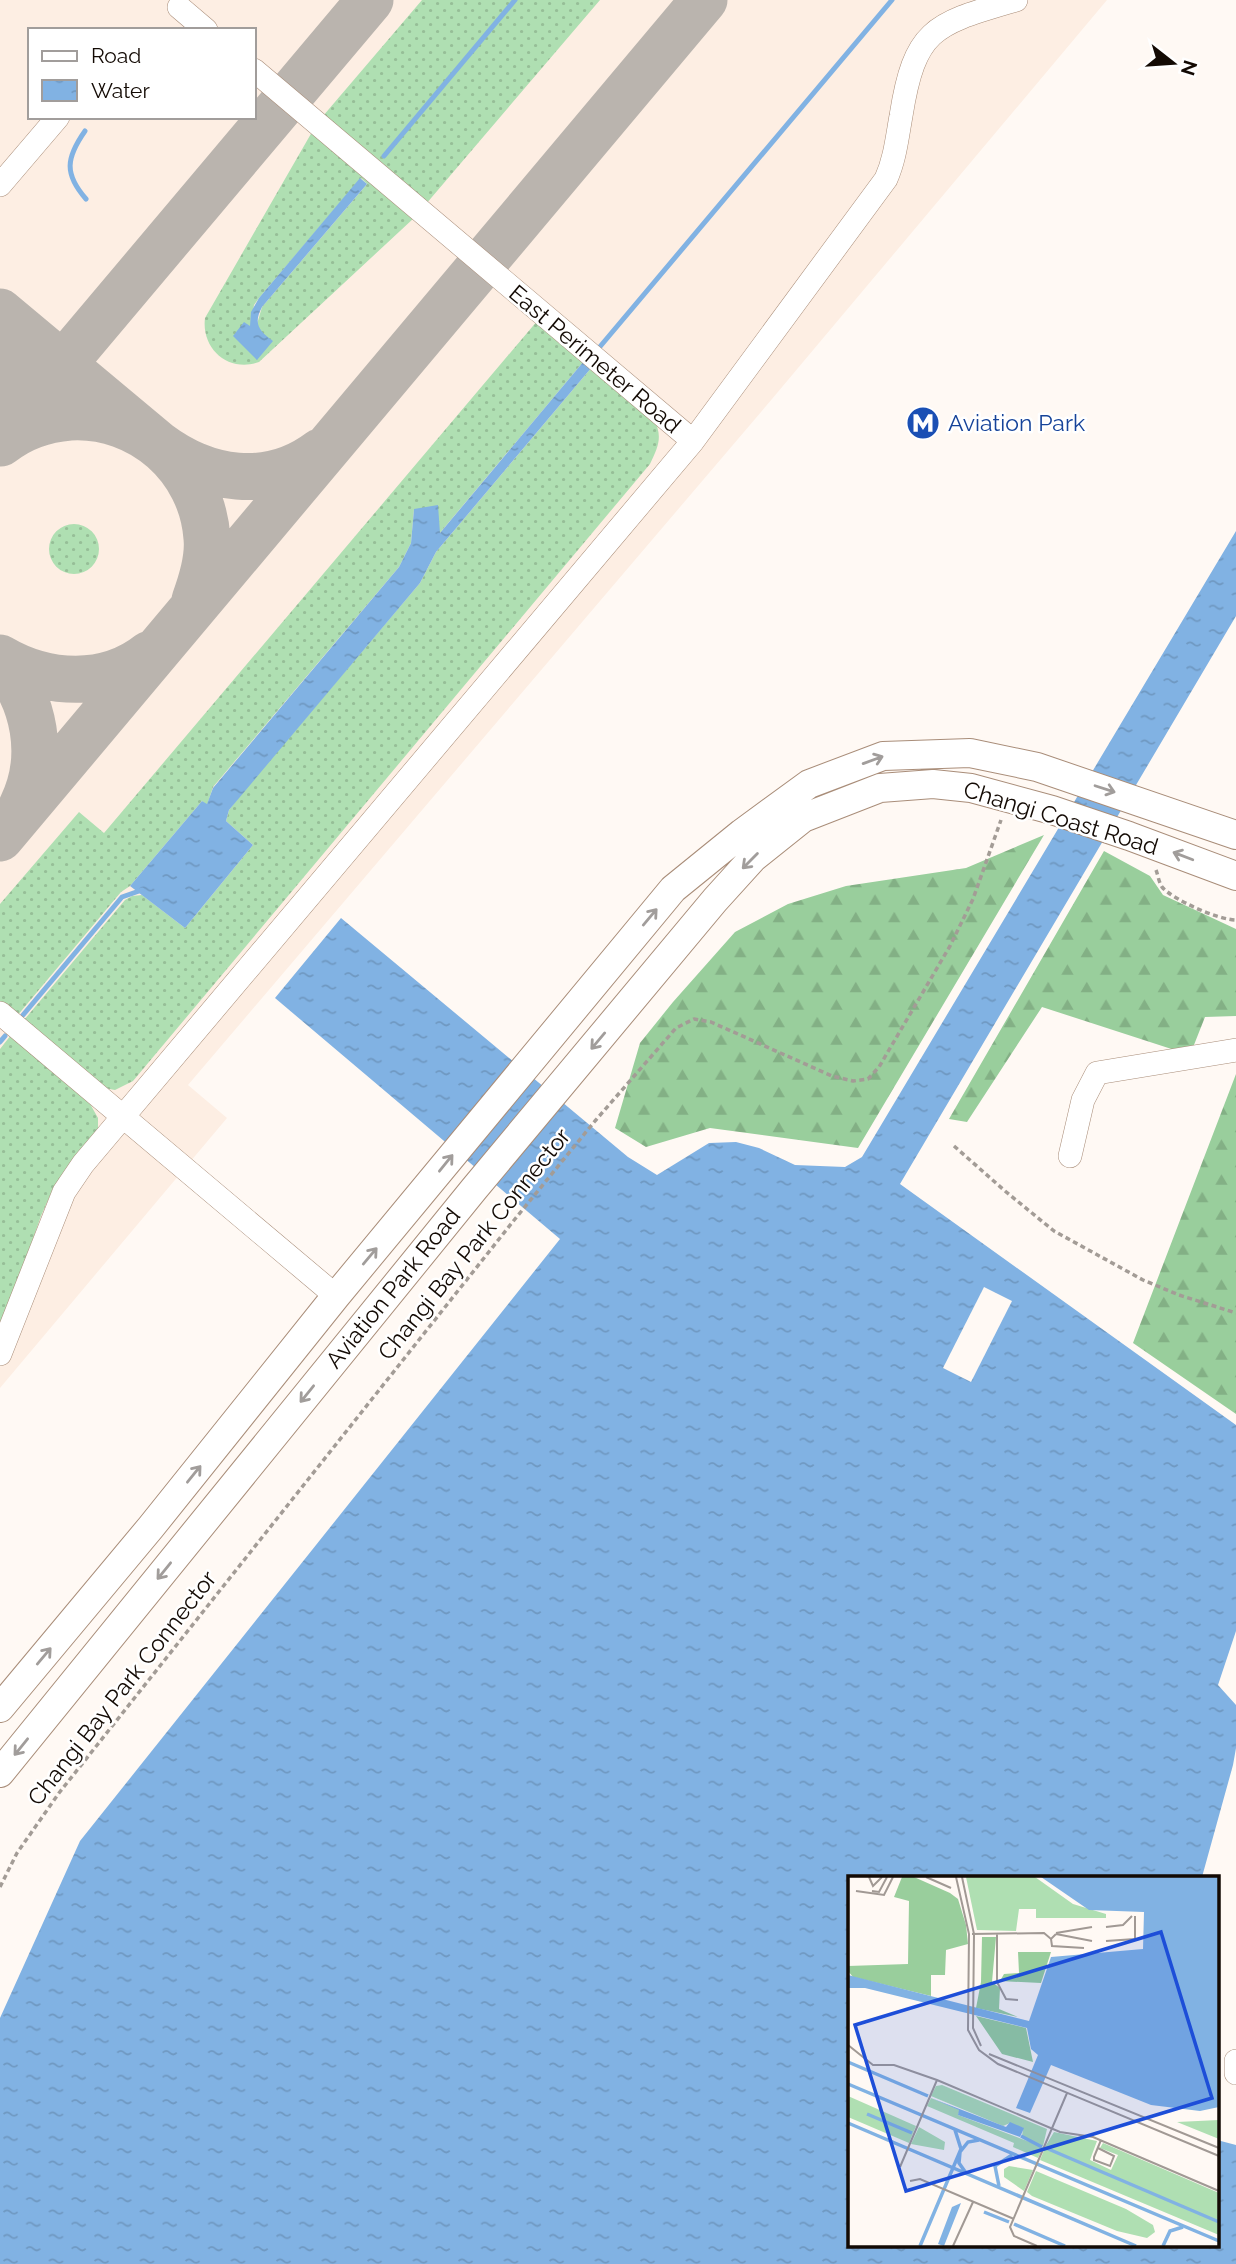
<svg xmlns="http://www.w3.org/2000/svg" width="1236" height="2264" viewBox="0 0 1236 2264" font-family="Raleway,sans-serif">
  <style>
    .built { fill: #fdeee3; fill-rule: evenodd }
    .grass { fill: url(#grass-dots); fill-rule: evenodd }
    .forest { fill: url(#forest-firs) }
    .water { fill: url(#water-ripples) }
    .pier { fill: #fff9f4 }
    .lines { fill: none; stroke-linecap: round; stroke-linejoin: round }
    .stream { stroke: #81b2e3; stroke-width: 5 }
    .taxiway { stroke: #bab4ae; stroke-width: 47 }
    .minor-casing { stroke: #a98d79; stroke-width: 24 }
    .major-casing { stroke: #a98d79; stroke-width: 30 }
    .path { stroke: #a39c96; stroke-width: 3.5; stroke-dasharray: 5 3.5; stroke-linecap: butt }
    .minor { stroke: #fff; stroke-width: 23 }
    .major { stroke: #fff; stroke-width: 28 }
    .oneway { stroke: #a19d9b }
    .labels { text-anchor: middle; stroke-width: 5; stroke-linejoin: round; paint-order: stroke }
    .street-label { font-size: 23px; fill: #130a04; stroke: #fff }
    .transit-label { font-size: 23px; fill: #164399; stroke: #fff; text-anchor: start }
    .inset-river { fill: none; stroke: #81b2e3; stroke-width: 3.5 }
    .inset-road { fill: none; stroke: #a19994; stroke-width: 2 }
    .view { fill: #1d4ed8; fill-opacity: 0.15; stroke: #1d4ed8; stroke-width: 3.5 }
    .inset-edge { fill: none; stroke: #130a04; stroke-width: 3.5 }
  </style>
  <defs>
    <pattern id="grass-dots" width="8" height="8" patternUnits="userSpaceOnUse" patternTransform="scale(1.75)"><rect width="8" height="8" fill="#afdfb2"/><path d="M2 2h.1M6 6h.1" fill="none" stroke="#96be97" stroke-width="1.8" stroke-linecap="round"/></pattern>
    <pattern id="forest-firs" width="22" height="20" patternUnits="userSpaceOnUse" patternTransform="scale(1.75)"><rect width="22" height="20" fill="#99ce9c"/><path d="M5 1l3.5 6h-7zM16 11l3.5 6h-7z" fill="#83b085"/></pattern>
    <pattern id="water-ripples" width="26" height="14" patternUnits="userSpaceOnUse" patternTransform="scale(1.75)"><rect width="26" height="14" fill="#81b2e3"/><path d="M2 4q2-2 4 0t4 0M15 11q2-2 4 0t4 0" fill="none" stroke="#6f98c1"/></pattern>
  </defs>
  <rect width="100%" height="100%" fill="#fff9f4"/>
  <!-- built -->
  <path class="built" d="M0 0H1107L772 399 188 1085 227 1118 0 1388ZM30 30H254V117H30Z"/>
  <!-- grass -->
  <path class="grass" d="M422 0H600L426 204 323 116Z
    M312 132 414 218 259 362C229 373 201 349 205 318ZM361 178 367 184 262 307 257 324 260 332 234 336 251 326 254 305 259 298Z
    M538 320 584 361 439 534 414 509 411 543 399 567 213 787 207 805 202 801 130 886 121 892 17 1016 0 1001V904L79 812 104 833Z
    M592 367 653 418C663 435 659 446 650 464L133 1081 115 1090 104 1088 24 1020 125 900 132 896 142 895 185 928 253 845 226 821 229 810 242 793 420 583 436 552Z
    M49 549a25 25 0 1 1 50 0a25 25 0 1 1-50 0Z
    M11 1035 89 1102 98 1118V1129L52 1191 41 1216 0 1332V1049Z"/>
  <!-- forest -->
  <path class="forest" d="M1044 835 858 1148 710 1128 646 1147 615 1128 640 1043 673 1002 735 932 788 904 846 886 966 868Z
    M1104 851 1150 876 1163 895 1236 929V1016L1205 1017 1190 1055 1042 1007 967 1122 949 1119Z
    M1236 1074V1414L1133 1343Z"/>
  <!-- water -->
  <path class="water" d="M360 178 367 184 262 307C253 324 259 331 273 341L257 360 233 336 244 322 250 326 251 312 259 298Z
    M584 361 592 367 436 552 420 583 229 810 226 821 253 845 185 928 130 886 202 801 207 804 213 788 399 567 411 543 414 509 438 505 440 533Z
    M1236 531V616L900 1184 1236 1425V1631L1218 1685 1236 1705V1748L1233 1765 1202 1877H849V2245H1217V2140L1236 2145V2264H0V2018L80 1841 560 1239 275 998 341 918 628 1157 657 1175 709 1143 736 1142 759 1148 795 1165 845 1167 862 1157Z"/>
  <!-- pier -->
  <path class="pier" d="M984 1287 1012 1301 971 1382 943 1368Z"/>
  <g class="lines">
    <!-- stream -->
    <path class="stream" d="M85 131C66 158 64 174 86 199
      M384 156 515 0
      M598 349 892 0
      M23 1015 122 897 142 890
      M0 1042 5 1036"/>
    <!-- taxiway -->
    <path class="taxiway" d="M0 312 158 444C206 480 268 491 320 452
      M0 330C15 363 13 399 0 432
      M0 439 370 0
      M1 443C21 427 45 419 70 417 141 413 202 467 207 538 209 559 202 581 195 600
      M0 658C46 685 106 689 150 654
      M0 660C35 700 46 757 22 806
      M0 838 704 0"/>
    <defs>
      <path id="minor" d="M179 7 206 30
        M254 70 693 441
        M0 185 58 117
        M0 1013 336 1296
        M1070 1156 1083 1100 1097 1073 1236 1050
        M0 1354 64 1192 83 1164 693 441 886 179C895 159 897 138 901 116 915 27 935 24 1016 0
        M1236 2061V2073"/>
      <path id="major" d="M0 1708 151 1527 336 1296 673 889 742 833 809 784 883 756 970 753 1037 767 1236 835
        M0 1773 474 1189 715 900 753 858 803 818 880 788 933 784 971 788 1052 810 1129 836 1236 876"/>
    </defs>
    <!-- minor casing -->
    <use href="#minor" class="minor-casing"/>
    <!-- major casing -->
    <use href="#major" class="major-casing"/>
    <!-- path -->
    <path class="path" d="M1156 870C1158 875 1159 883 1162 887 1173 900 1219 920 1236 920
      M954 1146 1005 1191 1054 1231 1143 1280 1179 1295 1236 1313
      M0 1887 17 1853 59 1793 515 1219 595 1121 676 1028 694 1019 711 1022 832 1076 853 1081 868 1079 879 1067 950 946 973 899 1001 820"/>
    <!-- minor -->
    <use href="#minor" class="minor"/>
    <!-- major -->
    <use href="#major" class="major"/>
  </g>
  <!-- one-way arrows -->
  <defs><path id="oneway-shaft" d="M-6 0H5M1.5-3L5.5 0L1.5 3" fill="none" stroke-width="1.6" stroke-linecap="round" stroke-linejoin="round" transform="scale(1.75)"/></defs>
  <g class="oneway">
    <use href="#oneway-shaft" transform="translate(873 760) rotate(-20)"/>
    <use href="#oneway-shaft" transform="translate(1105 789) rotate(18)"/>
    <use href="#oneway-shaft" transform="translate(1183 856) rotate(-159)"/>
    <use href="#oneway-shaft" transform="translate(750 861) rotate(135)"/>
    <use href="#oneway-shaft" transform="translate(650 917) rotate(-50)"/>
    <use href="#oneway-shaft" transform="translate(598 1041) rotate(130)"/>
    <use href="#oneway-shaft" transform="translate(446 1163) rotate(-51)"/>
    <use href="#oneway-shaft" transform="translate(370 1256) rotate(-50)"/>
    <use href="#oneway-shaft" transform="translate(307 1394) rotate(129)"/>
    <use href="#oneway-shaft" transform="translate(194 1474) rotate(-51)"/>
    <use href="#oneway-shaft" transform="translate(164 1571) rotate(129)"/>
    <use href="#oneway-shaft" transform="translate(44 1656) rotate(-50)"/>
    <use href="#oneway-shaft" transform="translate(21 1747) rotate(129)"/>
  </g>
  <!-- icons -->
  <defs>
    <symbol id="metro-disc" viewBox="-11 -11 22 22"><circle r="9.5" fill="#1a4fb4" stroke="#fff"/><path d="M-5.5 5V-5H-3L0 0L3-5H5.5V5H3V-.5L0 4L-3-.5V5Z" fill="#fff"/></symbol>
  </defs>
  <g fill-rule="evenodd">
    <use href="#metro-disc" x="904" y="404" width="38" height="38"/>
  </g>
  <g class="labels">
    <!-- street labels -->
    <g class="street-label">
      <text transform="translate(595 359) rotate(40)" y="8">East Perimeter Road</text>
      <text transform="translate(1061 818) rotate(17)" y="8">Changi Coast Road</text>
      <text transform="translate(474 1244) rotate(-51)" y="8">Changi Bay Park Connector</text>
      <text transform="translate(393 1288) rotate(-51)" y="8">Aviation Park Road</text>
      <text transform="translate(122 1688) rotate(-52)" y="8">Changi Bay Park Connector</text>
    </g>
    <!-- transit labels -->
    <g class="transit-label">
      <text x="948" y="431">Aviation Park</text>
    </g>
  </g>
  <!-- overview -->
  <g transform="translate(848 1876)">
    <rect width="371" height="371" fill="#fff9f4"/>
    <path d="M118 1H187L225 28 258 38V42H188V33H171L168 55 129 54ZM94 209 199 253 195 270 174 261 175 252 162 247 155 250 83 220 88 210ZM0 220 68 250 61 267 0 241ZM83 222 112 234 110 239 195 271 190 282 165 271 166 267 79 230ZM371 244V263L329 246ZM71 251 97 266 96 274 63 268ZM206 256 249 265 242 284 263 294 270 279 252 272 255 267 371 317V359L192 284 197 272 349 336 197 271ZM161 290 185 294 176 315 156 301V293ZM188 295 278 333 305 349 307 356 299 362 269 355 184 320 179 316Z" fill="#afdfb2"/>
    <path d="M54 1H66L102 17 110 23 118 49 120 68 98 74 97 99H83V120L5 101 0 95V90L60 88 61 25 46 21ZM134 61H148L144 106 152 112 151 133 170 141 128 132 133 106ZM170 76H203L193 107 152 105 156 98 171 97ZM128 140 178 152 185 186 154 178Z" fill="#99ce9c"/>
    <path d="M193 1H371V231L352 235 303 229 203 189 182 237 168 232 190 179 183 173 179 152 17 112H0V99L181 145 203 81 295 73 296 36 241 34ZM83 222 158 251 162 246 176 252 172 261 110 239 111 234ZM113 327 96 370 90 368 104 331Z" fill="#81b2e3"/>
    <path class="inset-river" d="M0 186 80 220M0 208 371 365M19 238 64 257M0 247 288 370M173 260 194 271M198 272 371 346M118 297 111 287 112 276 120 266 131 264M151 310 147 290 164 279M136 336 161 346M166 348 217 370M72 370 113 273 107 254M315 370 322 355 335 351"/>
    <path class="inset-road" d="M21 1 25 10 34 1M78 1 103 12M108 1 121 58 120 154 131 174 150 188 371 280M114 1 126 58 125 152 133 170M8 15 36 19 45 1M24 15 31 16 39 1M258 51 275 49 284 40M149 57V106L158 123 170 124M208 57 244 51M124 58 196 57 203 63 208 58M208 58 244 65M203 63 204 70 236 72M258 65 287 63V40M0 169 25 189H46L89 204 212 256 245 261 371 315M141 178 371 272M250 272 266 280 262 290 246 284V281L253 264M52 291 89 204M62 305 72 303 166 343M105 370 125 326M189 370 166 360 162 351 219 217"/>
    <path class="view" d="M313 56 364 222 58 315 7 149Z"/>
    <rect width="371" height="371" class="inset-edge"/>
  </g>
  <!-- legend -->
  <rect x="28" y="28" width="228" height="91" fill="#ffffff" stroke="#a19d9b" stroke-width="2"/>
  <rect x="42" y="51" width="35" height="10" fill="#ffffff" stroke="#a19d9b" stroke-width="2"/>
  <text x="91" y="63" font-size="21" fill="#130a04">Road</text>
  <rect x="42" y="80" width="35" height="21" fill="url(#water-ripples)" stroke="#a19d9b" stroke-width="2"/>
  <text x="91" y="98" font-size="21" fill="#130a04">Water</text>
  <!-- north arrow -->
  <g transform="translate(1173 63) rotate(107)" stroke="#ffffff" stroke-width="5" paint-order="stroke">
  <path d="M0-5L12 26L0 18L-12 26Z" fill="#130a04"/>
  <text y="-10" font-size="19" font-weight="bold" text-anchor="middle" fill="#130a04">N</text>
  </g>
</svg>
